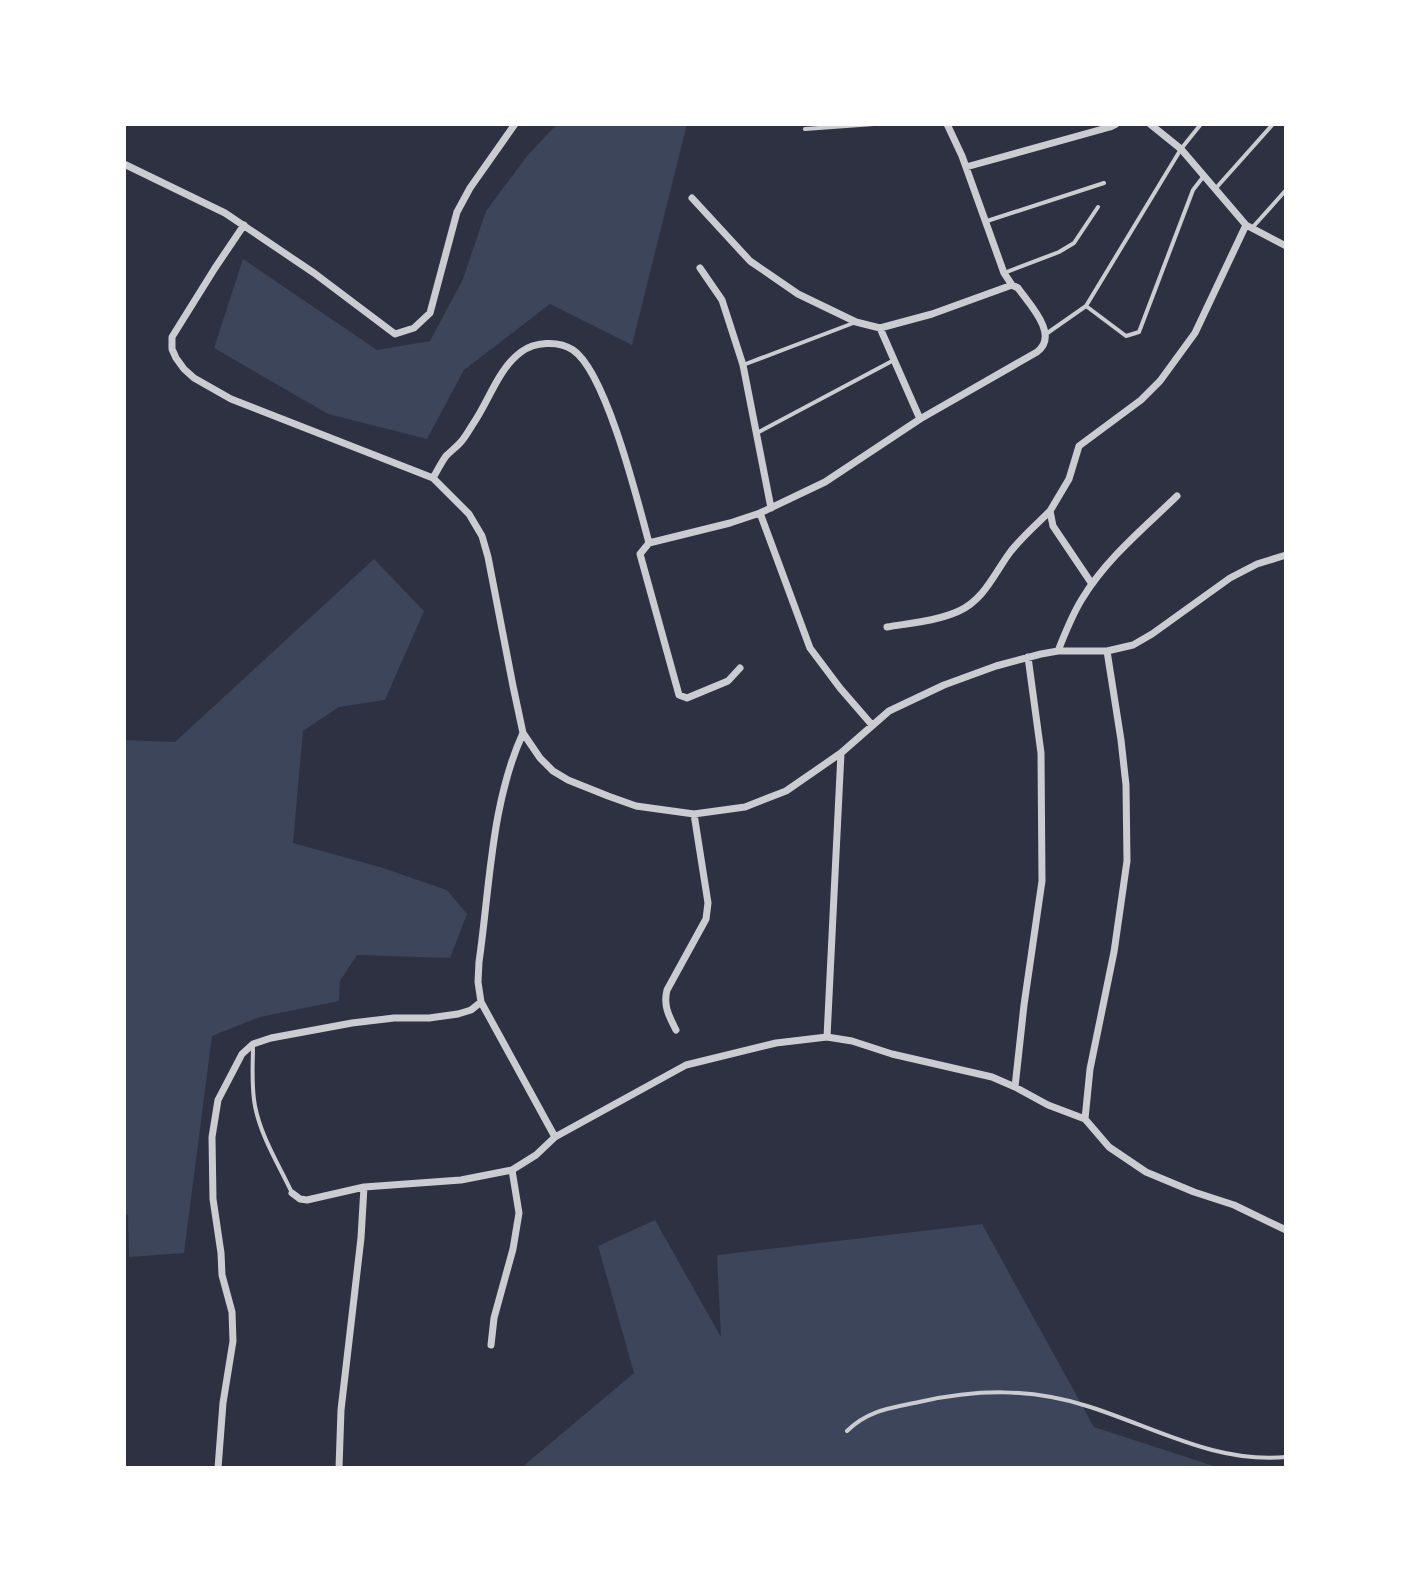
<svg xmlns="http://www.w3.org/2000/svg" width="1410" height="1592" viewBox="0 0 1410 1592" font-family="'Nunito Sans',sans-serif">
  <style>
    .green { fill: #3c4559 }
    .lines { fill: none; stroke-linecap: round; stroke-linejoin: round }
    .service { stroke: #caccd0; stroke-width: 4 }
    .minor { stroke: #caccd0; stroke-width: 7 }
  </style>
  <rect width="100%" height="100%" fill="#2d3142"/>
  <!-- green -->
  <path class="green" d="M557 124H687L632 345 550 304 464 370 427 439 328 414 214 348 243 259 377 350 430 341 463 279 486 211 527 156Z
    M374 559 424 611 385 700 339 707 303 731 293 843 380 867 447 890 467 914 450 958 357 955 340 981 339 1001 260 1017 212 1036 184 1253 129 1257 128 1215 124 1212V740L175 742Z
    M655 1220 721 1337 717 1255 982 1224 1094 1427 1220 1468H521L634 1373 598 1246Z"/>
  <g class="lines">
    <!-- service -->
    <path class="service" d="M805 129 874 124
      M1216 188 1273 124
      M987 221 1104 183
      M1252 228 1286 190
      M1004 273 1059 252 1074 243 1098 207
      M1086 306 1126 336 1139 332 1193 190 1203 177
      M1046 334 1086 306 1181 149 1201 124
      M743 365 856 322
      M755 434 894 360
      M253 1044C253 1065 251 1086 255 1106 261 1137 279 1165 292 1193
      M847 1431C868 1410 891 1408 919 1402 977 1389 1030 1388 1087 1406 1152 1426 1215 1464 1286 1457"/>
    <!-- minor -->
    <path class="minor" d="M1150 124 1181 149 1246 225 1286 246
      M124 164 225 213 314 273 395 334 414 328 430 313 457 212 470 188 515 124
      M966 167 1110 127 1116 124
      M692 198 750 261 798 294 856 322 880 328 932 314 1012 285
      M244 225 215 268 172 337V349L176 358 184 369 194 378 231 399 433 478 469 514 482 536 488 557 513 686 523 733 540 758 553 771 568 780 608 796 636 806 694 814 745 807 786 791 841 753 889 711 944 685 996 666 1041 654 1058 651H1107L1133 645 1152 634 1230 578 1257 564 1286 555
      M700 268 722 300 743 365 771 508
      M880 328 920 419
      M433 478C437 471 441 463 446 456 450 452 455 448 459 444 465 438 469 430 473 424 489 401 498 369 521 352 534 342 558 340 573 350 606 372 638 502 649 543
      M760 513 810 648 840 688 872 725
      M1092 584 1053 526 1050 511 1069 479 1079 446 1141 400 1160 381 1195 333 1246 225
      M887 627C911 623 937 621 959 611 985 599 995 572 1011 551 1023 536 1037 524 1050 511
      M1058 651C1065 633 1072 615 1082 599 1106 559 1144 528 1177 496
      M740 668 728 681 687 698 679 695 640 554 649 543 730 523 760 513 825 482 920 419 1037 352C1060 335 1029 304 1018 288L1012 285 1004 273 962 156 947 124
      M523 733C491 803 490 886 479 962L478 982 481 1002 555 1137
      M676 1030C669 1016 663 1006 667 990L706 919 708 903 694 814
      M827 1037 841 753
      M1015 1087 1024 1005 1042 881 1041 753 1028 657
      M1085 1119 1090 1069 1114 952 1127 861 1126 785 1121 740 1107 651
      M292 1193 300 1199 307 1200 364 1187 461 1180 512 1170 536 1155 555 1137 686 1065 776 1043 827 1037 852 1041 892 1054 992 1077 1015 1087 1048 1105 1085 1119 1109 1147 1146 1172 1194 1192 1234 1205 1286 1230
      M491 1345 494 1318 513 1249 519 1213 512 1170
      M218 1468 223 1403 233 1341 232 1312 222 1275 221 1253 213 1199 212 1137 218 1100 242 1054 253 1044 271 1038 352 1023 394 1018H429L458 1014 471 1010 481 1002
      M339 1468 341 1410 361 1238 364 1187"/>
  </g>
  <!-- border -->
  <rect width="1410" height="1592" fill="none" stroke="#ffffff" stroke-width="252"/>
</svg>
